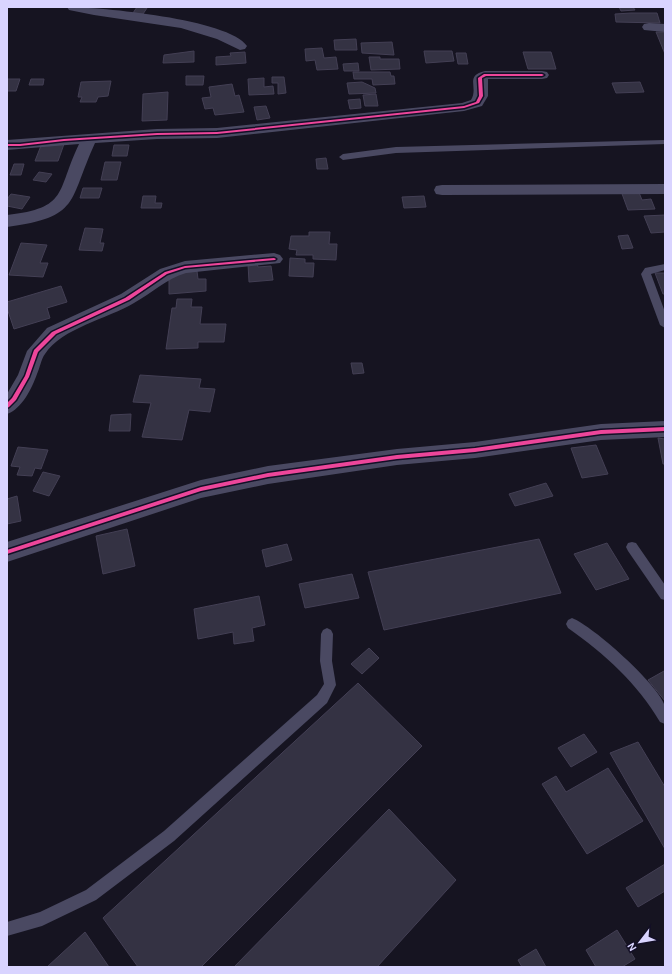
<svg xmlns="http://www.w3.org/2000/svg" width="672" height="974" viewBox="0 0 672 974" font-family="Karla,sans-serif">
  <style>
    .building { fill: #343243; stroke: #433f54 }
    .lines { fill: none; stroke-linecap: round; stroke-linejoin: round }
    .lane { fill: #4a4962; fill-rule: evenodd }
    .street { fill: #4a4962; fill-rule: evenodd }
    .cycleway-casing { stroke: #130f26; stroke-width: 3 }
    .cycleway { fill: #ed469a; fill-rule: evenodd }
  </style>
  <rect width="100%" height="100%" fill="#161421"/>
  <!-- building -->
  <path class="building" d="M137 7 147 8 143 14 133 13Z
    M619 7H633L635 10 621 11Z
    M631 13H657L660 23 616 22 615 14Z
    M656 32H665V54Z
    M356 39 357 50H335L334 40Z
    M392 42 394 55 362 53 361 43Z
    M322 48 324 58 336 57 338 69 317 70 315 60 306 61 305 49Z
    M194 51V62L163 63 164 55Z
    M424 51H452L454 61 426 63Z
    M245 52 246 63 216 65V57L231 56 230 53Z
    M523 52H551L556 69H528Z
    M456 53H466L468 64H458Z
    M369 57H380V59H399L400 69 371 70Z
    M358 63 359 71H344L343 64Z
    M353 72H390L391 76H394L395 84 373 85 372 79H354Z
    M186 76H204L203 85H186Z
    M272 77H284L286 93 278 94V83H272Z
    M264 78V87L273 86 274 94 249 95 248 79Z
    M7 79H20L16 91H7Z
    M31 79H44L43 85H29Z
    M111 81 108 96 98 97 96 102H80L82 97H78L81 82Z
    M362 82 375 88 376 93 349 94 347 83Z
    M640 82 644 92 616 93 612 83Z
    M232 84 235 96 239 95 244 112 215 115 213 108 205 109 202 98 211 97 209 87Z
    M168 92 167 120 142 121 143 94Z
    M376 94 378 106H365L363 95Z
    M360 99 361 108 350 109 348 100Z
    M266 106 270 118 257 120 254 107Z
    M42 143 64 144 58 161H35Z
    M114 145H129L127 156H112Z
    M326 158 328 169H317L316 159Z
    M105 162H121L117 180H101Z
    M14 164H24L21 175H10Z
    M39 172 52 174 46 182 33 180Z
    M83 188H102L99 198H80Z
    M638 190 642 200 651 199 655 209 628 210 621 191Z
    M11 194 30 197 22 209 7 206V199Z
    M143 196H156L155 203H162L161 208H141Z
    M424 196 426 207 404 208 402 197Z
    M665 215V232L651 233 644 216Z
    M85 228 103 229 100 243H104L102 251 79 250Z
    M309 232H330L329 244H337L336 260 313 259V255H296L297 250 289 249 291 236H309Z
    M628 235 633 248 622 249 618 236Z
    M21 243 47 245 40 263H48L43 277 9 275Z
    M290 258 305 259V263H314L313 277 289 276Z
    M257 263 258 267 271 266 273 280 249 282 248 264Z
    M197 271 198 279H206V291L169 294V274Z
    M655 273H665V294H663Z
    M61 286 67 302 47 308 50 318 14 329 7 308V302Z
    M177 299H192L191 307H202L200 324H226L224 342H198V348L166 349 172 308H176Z
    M351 363H362L364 373 353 374Z
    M140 375 201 379 199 388 215 389 210 412 189 410 182 440 142 437 151 403 133 402Z
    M131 414 130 431H109L111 415Z
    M658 438 665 439V464H663Z
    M596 445 608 474 582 478 571 448Z
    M18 447 48 450 41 469 35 468 32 476 17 475 20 467 11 466Z
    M43 472 60 476 49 496 33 491Z
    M546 483 553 496 515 506 509 494Z
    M17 496 21 521 7 524V499Z
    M127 529 135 566 103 574 96 536Z
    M539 539 561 593 384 630 368 572Z
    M607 543 629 579 596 590 574 554Z
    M287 544 292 560 266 567 262 550Z
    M352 574 359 598 305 608 299 584Z
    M259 596 265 625 252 628 254 641 234 644 233 632 198 639 194 609Z
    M369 648 379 658 362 674 351 664Z
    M664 671 665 672V701L648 680Z
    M358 683 422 746 201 967H138L103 918Z
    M584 734 597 752 571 767 558 748Z
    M638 742 665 787V849L610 753Z
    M608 768 643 821 587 854 542 784 556 776 566 792Z
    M389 809 456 880 377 967H234Z
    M665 864V891L638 907 626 888Z
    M617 930 635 959 622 967H596L586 950Z
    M85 932 109 967H47Z
    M536 949 546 967H522L518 960Z"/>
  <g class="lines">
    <!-- lane -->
    <path class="lane" d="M665 140V144L396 153 343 160 339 157 343 154 396 147Z
      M665 264V270L651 274 665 312V328L660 325 641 274 645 268Z
      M632 542 636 543 665 585V600L661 599 628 551 626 547 628 543Z
      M572 618C593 626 659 685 665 706 666 711 665 719 665 724L660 722C637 683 605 654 568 628L566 624 568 620Z
      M327 628 331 630 333 634 332 661 336 685 327 703 174 841 96 900 42 926 7 936V922L40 912 86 890 164 831 317 695 324 684 320 661 321 634 323 630Z"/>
    <!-- street -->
    <path class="street" d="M67 7C100 7 229 19 247 46L245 49 240 50 217 39 181 28 94 15 69 10Z
      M649 23 665 24V32L644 30 642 27 644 24Z
      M485 71H542L547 72 549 75 547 78 542 79H488V96L482 106 464 111 217 138 157 139 95 143C68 202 81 217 7 227V215C69 208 56 192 79 144L7 150V140L157 129 217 128 462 103 471 100C479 87 464 76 485 71Z
      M665 184V194L442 195 436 194 434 190 436 186 442 185Z
      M274 253 280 255 283 259 280 263 186 273C166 279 152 293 134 303 107 319 62 328 45 354 41 359 40 368 37 374 32 388 22 409 7 414V394L18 375 27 351 47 328 121 294 160 269 185 261Z
      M665 421V437L601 440 475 458 397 465 268 484 201 498 7 562V542L201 480 268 466 397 449 475 442 601 424Z"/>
    <defs>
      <path id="cycleway" d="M484 74H542L544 75 542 76H486L482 78 483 96 479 103 464 108 217 134 157 135 64 141 20 146H7V144H20L64 139 157 133 217 132 464 106 476 102 479 96 478 78Z
        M274 258 276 259 275 260 185 268 167 274 129 300 56 334 38 352 29 377 16 400 9 407 7 408V403L12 398 25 376 34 350 52 332 125 298 165 272 185 266Z
        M665 427V431L601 434 475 452 397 459 268 477 201 491 7 554V550L201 487 268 473 397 455 475 448 601 430Z"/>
    </defs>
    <!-- cycleway casing -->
    <use href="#cycleway" class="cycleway-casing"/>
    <!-- cycleway -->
    <use href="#cycleway" class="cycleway"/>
  </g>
  <!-- border -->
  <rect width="672" height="974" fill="none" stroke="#d9d4ff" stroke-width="16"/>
  <!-- north arrow -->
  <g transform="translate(640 942) rotate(239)" stroke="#130f26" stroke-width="3" paint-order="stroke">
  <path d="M0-3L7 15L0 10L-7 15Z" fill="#d9d4ff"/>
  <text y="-6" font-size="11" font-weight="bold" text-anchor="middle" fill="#d9d4ff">N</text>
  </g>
</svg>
